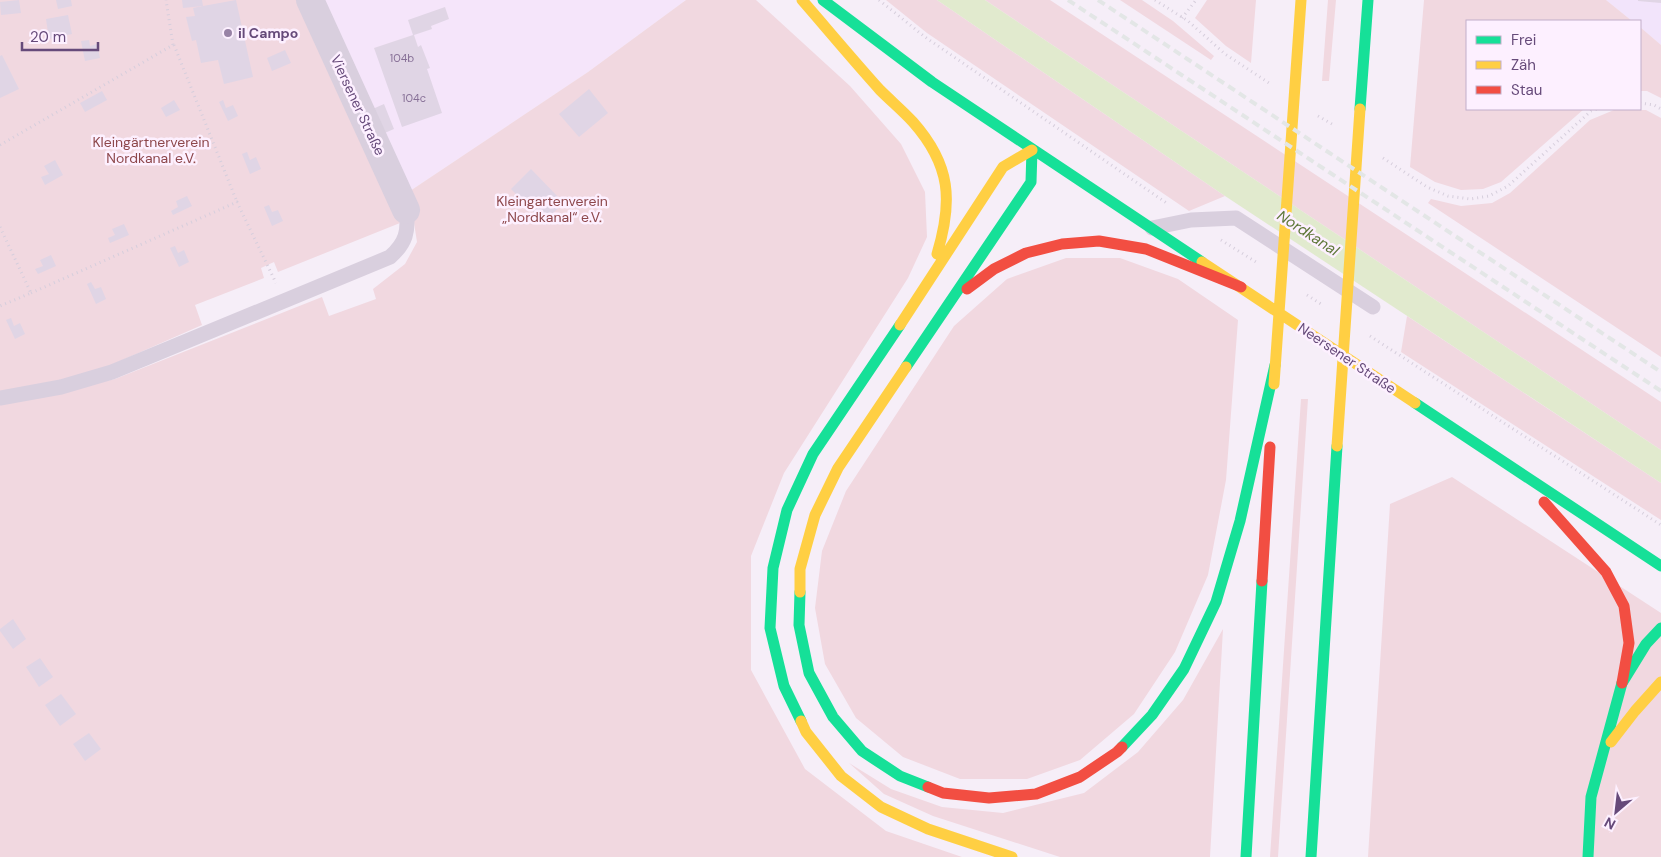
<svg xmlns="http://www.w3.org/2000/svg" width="1661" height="857" viewBox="0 0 1661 857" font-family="'DM Sans',sans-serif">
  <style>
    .residential { fill: #f5e5fa }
    .commercial { fill: #f2e4fb }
    .green { fill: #f1d8e0 }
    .water { fill: #e1eace }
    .building { fill: #e0d5e5 }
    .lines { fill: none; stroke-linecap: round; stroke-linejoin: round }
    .path { stroke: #d6cedc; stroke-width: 3; stroke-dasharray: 1 4; stroke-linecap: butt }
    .lane { stroke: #d9cfde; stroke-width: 15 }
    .street { stroke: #d9cfde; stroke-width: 28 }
    .fast { stroke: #16e098; stroke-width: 11 }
    .slow { stroke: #ffcf43; stroke-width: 11 }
    .jam { stroke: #f24e42; stroke-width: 11 }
    .rail { stroke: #e3e6e6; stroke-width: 4; stroke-dasharray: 8 5; stroke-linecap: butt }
    .poi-dot { fill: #9883a6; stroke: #fdf0ff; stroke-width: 2 }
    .labels { text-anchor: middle; stroke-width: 5; stroke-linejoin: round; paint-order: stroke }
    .number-label { font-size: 11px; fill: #866f96 }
    .poi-label { font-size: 14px; font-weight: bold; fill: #664a7a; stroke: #fdf0ff; text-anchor: start }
    .street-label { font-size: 14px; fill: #664a7a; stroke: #fdf0ff }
    .park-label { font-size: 14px; fill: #8d474b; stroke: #fdf0ff }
    .water-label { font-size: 15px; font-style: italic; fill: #5f783a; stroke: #fdf0ff }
  </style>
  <rect width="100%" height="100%" fill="#f6eef8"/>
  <!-- residential -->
  <path class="residential" d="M320 0H686L588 72 407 193Z"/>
  <!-- commercial -->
  <path class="commercial" d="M1606 0H1661V45L1640 27V21H1632Z"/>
  <!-- green -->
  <path class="green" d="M0 0H299L400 223 278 272 274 262 261 268 264 278 195 305 202 325 109 366 58 384 0 393Z
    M686 0H756L850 86 901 144 925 192 927 237 908 278 784 473 751 556V670L805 769 886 831 962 857H0V403L115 379 322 297 329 316 376 299 373 289 405 264 417 242 412 210 407 193 588 72Z
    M886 0H937L1225 196 1189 211 927 33Z
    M985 0H1050L1661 402V450Z
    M1120 0H1142L1173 21 1214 56 1211 60Z
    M1207 0H1256L1251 63 1226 46 1195 18Z
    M1328 0H1336L1329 81H1322Z
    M1424 0H1606L1632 21H1467V109H1584L1501 182 1483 189 1461 190 1435 182 1410 167Z
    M1640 27 1661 45V98L1647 91H1640Z
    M1614 110H1646L1661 118V357L1428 203 1431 199 1461 206 1492 203 1510 193 1590 120Z
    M1066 258H1120L1178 279 1238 320 1226 480 1208 575 1175 652 1134 714 1080 760 1027 779H960L903 757 856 718 825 664 815 608 822 551 846 491 954 326 1007 279Z
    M1407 316 1661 483V520L1401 352Z
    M1301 399H1308L1278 857H1270Z
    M1452 477 1661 613V857H1368L1390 504Z
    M1223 629 1210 857H1060L933 816 884 794 849 763 891 789 942 807 1003 813 1084 793 1138 752 1183 700Z"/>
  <!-- water -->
  <path class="water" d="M937 0H985L1661 450V483L1225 196Z"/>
  <!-- building -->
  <path class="building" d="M19 0 21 13 1 15 0 2Z
    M56 0H71L72 6 58 9Z
    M182 0H202L203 6 236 0 253 77 224 84 218 60 201 63 196 40 192 41 186 17 195 16 193 8 203 6 183 8Z
    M1638 0H1661V3L1638 1Z
    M445 7 449 19 431 26 432 29 414 35 418 47 421 45 430 68 427 69 442 113 402 127 374 48 413 35 408 20Z
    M68 15 72 34 49 39 46 19Z
    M89 40 90 46 97 44 100 58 85 61 81 41Z
    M285 50 291 63 272 71 267 58Z
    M2 55 19 89 0 98V56Z
    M589 89 608 113 579 137 559 114Z
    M102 91 107 100 85 112 80 103Z
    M174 100 180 110 166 117 161 108Z
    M223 100 226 108 233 105 238 116 228 121 219 102Z
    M384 104 394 129 380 135 368 111Z
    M247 152 250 160 256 157 261 169 250 174 242 154Z
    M55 160 63 175 45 185 41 177 49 174 44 166Z
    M531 169 564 203 551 215 554 218 546 225 511 189Z
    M187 196 192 206 173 215 171 211 178 207 176 201Z
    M269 205 272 212 278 210 283 221 272 226 264 207Z
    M124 224 129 235 110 243 108 238 115 235 112 229Z
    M175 246 178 253 184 250 189 262 179 267 170 248Z
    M51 255 56 266 38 274 35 269 43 266 40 260Z
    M91 282 95 289 101 287 106 299 96 304 87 284Z
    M11 318 14 326 20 323 25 334 15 339 6 320Z
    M13 619 26 639 13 649 0 631V629Z
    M40 658 53 677 39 687 26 667Z
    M61 694 76 714 60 726 45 705Z
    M89 733 101 749 85 761 73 744Z"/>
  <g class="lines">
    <!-- path -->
    <path class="path" d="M879 0 925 37 1168 204
      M1155 0 1188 21 1225 54 1269 83
      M1182 18 1196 0
      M174 45 237 202
      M1640 103 1654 105 1661 109
      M1318 116 1332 124
      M0 145 173 45 166 0
      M1383 158 1427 187 1448 196 1470 199 1489 196 1508 186 1591 111 1597 109
      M0 227 31 293 0 306
      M1221 240 1256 262
      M31 293 237 202 276 283
      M1307 295 1321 304
      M1370 336 1661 525"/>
    <!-- lane -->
    <path class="lane" d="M1152 228 1191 220 1236 218 1373 307
      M0 398 61 387 112 372 390 257C406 243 409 231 406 210"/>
    <!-- street -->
    <path class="street" d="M310 0 406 210"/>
    <!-- fast -->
    <path class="fast" d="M823 0 932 82 1202 262
      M1360 109 1368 0
      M906 367 1031 182 1032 150
      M1415 403 1661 566
      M800 592 799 625 809 673 833 717 862 751 900 776 928 787
      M801 721 784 686 770 628 773 568 787 510 813 454 900 325
      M1122 747 1152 715 1184 669 1216 602 1240 521 1275 365
      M1246 857 1262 581
      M1311 857 1337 446
      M1588 857 1591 797 1622 683 1646 644 1661 628"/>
    <!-- slow -->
    <path class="slow" d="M802 0C828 30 853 60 880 90 891 101 903 111 913 122 951 165 953 201 937 254
      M1202 262 1415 403
      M900 325 1003 167 1032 150
      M1274 384 1301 0
      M1337 446 1360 109
      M800 592V569L815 515 838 468 906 367
      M801 721 806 732 841 776 881 807 928 829 1012 857
      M1611 742 1635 711 1661 682"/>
    <!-- jam -->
    <path class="jam" d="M967 289 994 269 1026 253 1062 244 1099 241 1146 249 1241 287
      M1544 502 1606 572 1624 606 1629 643 1622 683
      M1262 581 1270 447
      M928 787 943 793 989 798 1036 794 1080 777 1117 752 1122 747"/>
    <!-- rail -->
    <path class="rail" d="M1068 0 1661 391
      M1098 0 1661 372"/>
  </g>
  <!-- markers -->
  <circle class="poi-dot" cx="228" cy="33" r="5"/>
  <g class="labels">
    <!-- number labels -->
    <g class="number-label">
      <text x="402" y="62">104b</text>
      <text x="414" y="102">104c</text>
    </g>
    <!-- poi labels -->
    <g class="poi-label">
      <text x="238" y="38">il Campo</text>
    </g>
    <!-- street labels -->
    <g class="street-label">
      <text transform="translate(358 105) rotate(65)" y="5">Viersener Straße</text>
      <text transform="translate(1347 358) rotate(34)" y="5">Neersener Straße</text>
    </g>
    <!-- park labels -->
    <g class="park-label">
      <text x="151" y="147">Kleingärtnerverein<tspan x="151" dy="16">Nordkanal e.V.</tspan></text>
      <text x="552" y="206">Kleingartenverein<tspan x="552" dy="16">„Nordkanal“ e.V.</tspan></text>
    </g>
    <!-- water labels -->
    <g class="water-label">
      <text transform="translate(1308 233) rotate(33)" y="5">Nordkanal</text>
    </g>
  </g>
  <!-- legend -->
  <rect x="1466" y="20" width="175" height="90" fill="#fdf0ff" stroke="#c1aeca"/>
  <rect x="1476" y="36" width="25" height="8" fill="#16e098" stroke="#c1aeca"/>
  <text x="1511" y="45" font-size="15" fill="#664a7a">Frei</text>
  <rect x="1476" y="61" width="25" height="8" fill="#ffcf43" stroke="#c1aeca"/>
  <text x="1511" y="70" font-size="15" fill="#664a7a">Zäh</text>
  <rect x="1476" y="86" width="25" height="8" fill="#f24e42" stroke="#c1aeca"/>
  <text x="1511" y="95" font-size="15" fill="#664a7a">Stau</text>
  <!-- north arrow -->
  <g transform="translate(1616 812) rotate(208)" stroke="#fdf0ff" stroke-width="4" paint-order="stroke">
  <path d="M0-4L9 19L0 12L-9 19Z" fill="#664a7a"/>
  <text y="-8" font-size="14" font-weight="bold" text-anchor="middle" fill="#664a7a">N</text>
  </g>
  <!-- scale -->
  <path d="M22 42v8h76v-8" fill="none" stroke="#664a7a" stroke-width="2.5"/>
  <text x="30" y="42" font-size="15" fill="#664a7a" stroke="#fdf0ff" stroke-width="4" paint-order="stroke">20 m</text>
</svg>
